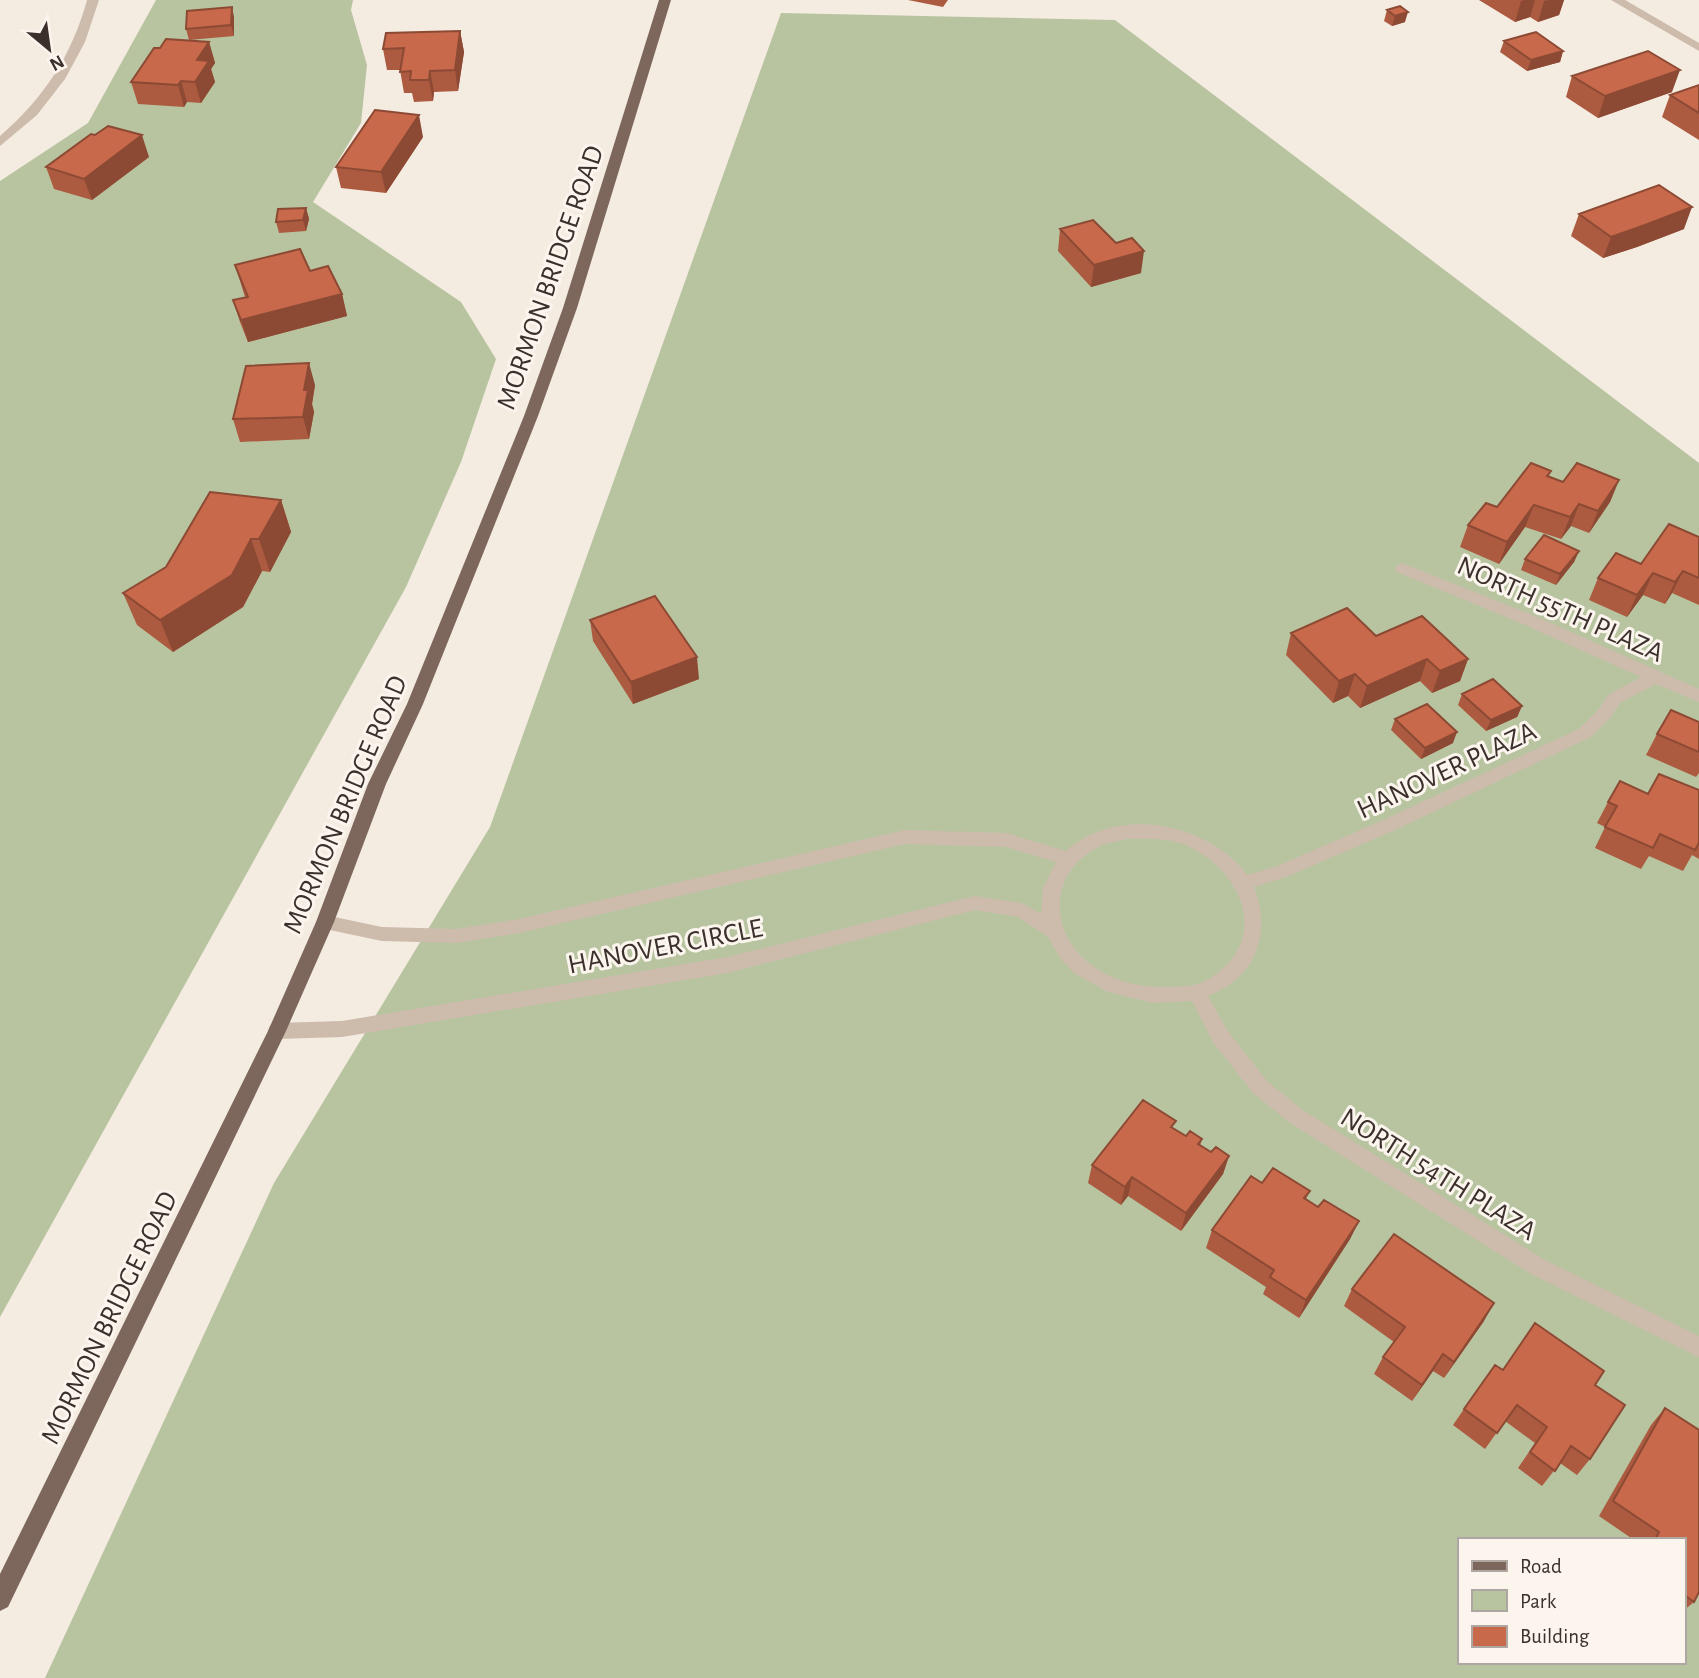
<svg xmlns="http://www.w3.org/2000/svg" width="1699" height="1678" viewBox="0 0 1699 1678" font-family="'Alegreya Sans',sans-serif">
  <style>
    .green { fill: #b8c4a0; fill-rule: evenodd }
    .lines { fill: none; stroke-linecap: round; stroke-linejoin: round }
    .minor { fill: #cdbbac; fill-rule: evenodd }
    .major { fill: #7d675c; fill-rule: evenodd }
    .wall { fill: #ac5a40 }
    .shaded-wall { fill: #8c4a34 }
    .building { fill: #c8694b; stroke: #8c4a34; stroke-width: 2 }
    .labels { text-anchor: middle; stroke-width: 6; stroke-linejoin: round; paint-order: stroke }
    .street-label { font-size: 28px; fill: #3b302b; stroke: #fbf5ee }
  </style>
  <rect width="100%" height="100%" fill="#f4ebe1"/>
  <!-- green -->
  <path class="green" d="M156 0H353L351 10 367 65 361 123 313 202 461 302 496 359 461 462 406 587 0 1317V181L88 123Z
    M781 13 1115 20 1699 463V1678H45L274 1183 490 827ZM1459 1540H1683V1662H1459Z"/>
  <g class="lines">
    <!-- minor -->
    <path class="minor" d="M87 0H99L85 42 65 79 37 115 0 146V136C44 98 72 55 87 0Z
      M1611 0H1625L1699 43V51Z
      M1402 563 1535 616 1699 689V702L1656 684 1620 703 1611 717 1591 737 1393 831 1286 877 1254 887C1272 933 1256 978 1208 996L1227 1030 1267 1081 1304 1111 1545 1260 1699 1336V1357L1531 1274 1290 1123 1253 1093 1213 1042 1192 1001 1154 1003 1108 992 1074 973 1061 959 1048 937 1018 917 975 910 727 973 342 1037 277 1039 270 1037 268 1031 270 1025 277 1023 342 1021 727 957 975 896 1022 903 1041 914 1043 888 1056 862 1006 847 905 844 519 933 456 943 382 941 325 929 319 927 316 922 319 917 325 915 382 927 456 929 519 919 905 830 1006 833 1066 851C1117 805 1208 822 1247 875L1275 867 1381 821 1579 729 1599 709 1608 695 1641 677 1523 624 1397 572 1394 568ZM1125 839C1145 839 1169 837 1188 846 1244 873 1271 940 1209 979 1196 987 1179 987 1163 987 1136 987 1110 980 1089 963 1049 932 1049 874 1095 849 1104 843 1115 842 1125 839Z"/>
    <!-- major -->
    <path class="major" d="M659 0H671L577 308 538 416 423 704 386 784 334 922 286 1031 8 1607 0 1611V1574L268 1031 316 922 368 784 407 704 524 416 563 308Z"/>
  </g>
  <!-- wall -->
  <path class="wall" d="M908 0H948L943 7Z
    M1479 0H1564L1559 15 1538 22 1530 17 1515 22Z
    M232 7 234 18V36L189 40 186 29Z
    M1387 10 1405 22 1392 26 1384 21Z
    M460 31 464 52 458 91 434 92 433 101 414 102 412 93H404L400 70H387L383 49Z
    M1504 41 1563 51 1560 62 1527 71 1500 52Z
    M209 42 215 63 211 69 215 82 201 103 187 102 184 107 138 104 131 82 160 48Z
    M1572 76 1672 92 1598 118 1566 97Z
    M1699 85V140L1662 117 1670 95Z
    M423 137 386 193 341 188 336 167Z
    M149 157 92 200 54 189 46 167Z
    M306 208 309 219 306 231 279 233 276 222Z
    M1579 214 1684 229 1637 247 1603 258 1571 236Z
    M1060 229 1116 243 1141 273 1091 287 1058 251Z
    M235 265 310 271 342 294 347 316 248 342 240 322 233 300 245 297Z
    M315 385 312 404 314 412 309 439 240 442 233 419Z
    M1551 471 1549 476 1563 482 1619 480 1610 502 1589 533 1571 526 1561 539 1525 527 1499 564 1460 547 1468 525 1497 507Z
    M281 500 291 532 270 572 262 571 243 607 173 652 137 625 123 593Z
    M1699 537V605L1672 593 1665 604 1643 595 1627 617 1589 600 1598 578 1641 564Z
    M1579 551 1574 562 1556 585 1521 570 1525 559Z
    M590 620 699 679 633 704 593 641Z
    M1291 633 1376 636 1468 659 1460 681 1432 693 1420 681 1360 708 1348 696 1333 703 1286 655Z
    M1462 694 1522 706 1517 717 1486 731 1458 705Z
    M1395 719 1453 743 1421 759 1391 730Z
    M1699 722V773L1696 777 1646 755 1657 734Z
    M1699 790V859L1692 855 1683 871 1649 856 1641 869 1595 848 1605 827 1597 823 1608 802 1648 794Z
    M1174 1129 1186 1136 1202 1139 1200 1146 1211 1152 1229 1156 1223 1174 1181 1231 1128 1196 1121 1205 1088 1183 1092 1165Z
    M1262 1183 1310 1191 1306 1199 1318 1207 1359 1221 1350 1239 1299 1318 1263 1294 1266 1287 1206 1248 1212 1230Z
    M1352 1289 1484 1321 1444 1378 1433 1371 1412 1401 1374 1374 1383 1357 1394 1342 1344 1306Z
    M1503 1370 1590 1459 1577 1475 1560 1463 1542 1486 1518 1468 1535 1443 1505 1421 1485 1449 1453 1425 1464 1409Z
    M1665 1408 1694 1602 1683 1611V1540H1634L1599 1516 1651 1425Z"/>
  <!-- shaded-wall -->
  <path class="shaded-wall" d="M1525 0H1535L1530 17 1515 22 1521 1Z
    M1549 0H1564L1559 15 1538 22 1544 1Z
    M232 7 234 18V36L231 25Z
    M1408 12 1405 22 1392 26 1395 16Z
    M460 31 464 52 458 91 455 70Z
    M209 42 215 63 211 69 215 82 201 103 195 82 197 60Z
    M1563 51 1560 62 1527 71 1531 60Z
    M1680 70 1672 92 1598 118 1605 96Z
    M430 71 434 92 433 101 429 80Z
    M181 81 187 102 184 107 178 85Z
    M419 115 423 137 386 193 381 172Z
    M142 135 149 157 92 200 84 179Z
    M1692 207 1684 229 1637 247 1603 258 1611 237Z
    M306 208 309 219 306 231 303 220Z
    M1144 251 1141 273 1091 287 1094 265Z
    M342 294 347 316 248 342 241 320Z
    M309 363 315 385 312 404 314 412 309 439 303 417 304 390Z
    M1619 480 1610 502 1589 533 1598 511Z
    M281 500 291 532 270 572 259 539Z
    M1579 504 1571 526 1561 539 1570 517Z
    M1534 505 1525 527 1499 564 1507 542Z
    M251 539 262 571 243 607 173 652 160 620Z
    M1579 551 1574 562 1556 585 1560 574Z
    M1683 571 1672 593 1665 604 1675 582Z
    M1653 573 1643 595 1627 617 1637 595Z
    M697 657 699 679 633 704 631 682Z
    M1427 659 1420 681 1360 708 1367 686Z
    M1468 659 1460 681 1432 693 1440 671Z
    M1355 674 1348 696 1333 703 1339 681Z
    M1522 706 1517 717 1486 731 1491 720Z
    M1457 732 1453 743 1421 759 1425 748Z
    M1229 1156 1223 1174 1181 1231 1186 1213Z
    M1132 1177 1128 1196 1121 1205 1125 1187Z
    M1359 1221 1350 1239 1299 1318 1306 1300Z
    M1494 1303 1484 1321 1444 1378 1454 1362Z
    M1443 1354 1433 1371 1412 1401 1422 1385Z"/>
  <!-- building -->
  <path class="building" d="M1400 6 1408 12 1395 16 1387 10Z
    M232 7 231 25 186 29 187 11Z
    M460 31 455 70 430 71 429 80H410L411 71 400 72 404 48 383 49 386 33Z
    M1536 32 1563 51 1531 60 1504 41Z
    M166 39 209 42 197 60 209 61 195 82 181 81 178 85 131 82 154 48H160Z
    M1648 51 1680 70 1605 96 1572 76Z
    M1699 85V113L1670 95Z
    M375 110 419 115 381 172 336 167Z
    M108 126 142 135 84 179 46 167 91 134 95 135Z
    M1659 185 1692 207 1645 225 1611 237 1579 214Z
    M306 208 303 220 276 222 278 209Z
    M1093 220 1116 243 1132 238 1144 251 1094 265 1060 229Z
    M300 249 310 271 328 266 342 294 241 320 233 300 248 297 235 265Z
    M309 363 304 390H308L303 417 233 419 246 366Z
    M1531 463 1551 471 1547 476 1563 482 1577 463 1619 480 1598 511 1579 504 1570 517 1534 505 1507 542 1468 525 1486 503 1497 507Z
    M210 492 281 500 259 539H251L232 575 160 620 123 593 166 567Z
    M1669 524 1699 537V578L1683 571 1675 582 1653 573 1637 595 1598 578 1616 553 1641 564Z
    M1544 535 1579 551 1560 574 1525 559Z
    M655 596 697 657 631 682 590 620Z
    M1347 608 1376 636 1422 616 1468 659 1440 671 1427 659 1367 686 1355 674 1339 681 1291 633Z
    M1493 679 1522 706 1491 720 1462 694Z
    M1427 704 1457 732 1425 748 1395 719Z
    M1671 710 1699 722V752L1657 734Z
    M1659 774 1699 790V843L1695 850 1660 834 1653 848 1605 827 1617 806 1608 802 1620 781 1648 794Z
    M1143 1100 1176 1121 1171 1127 1186 1136 1190 1131 1202 1139 1198 1144 1211 1152 1216 1147 1229 1156 1186 1213 1132 1177 1125 1187 1092 1165Z
    M1273 1168 1310 1191 1304 1198 1318 1207 1324 1200 1359 1221 1306 1300 1270 1277 1274 1270 1212 1230 1251 1176 1262 1183Z
    M1394 1234 1494 1303 1454 1362 1443 1354 1422 1385 1383 1357 1405 1327 1352 1289Z
    M1535 1323 1604 1371 1595 1385 1625 1405 1590 1459 1571 1446 1555 1471 1530 1452 1547 1427 1517 1405 1497 1433 1464 1409 1495 1365 1503 1370Z
    M1665 1408 1699 1430V1592L1694 1602 1683 1594V1540H1655L1659 1532 1613 1501Z"/>
  <g class="labels">
    <!-- street labels -->
    <g class="street-label">
      <text transform="translate(549 277) rotate(-71)" y="10">MORMON BRIDGE ROAD</text>
      <text transform="translate(1561 608) rotate(24)" y="10">NORTH 55TH PLAZA</text>
      <text transform="translate(1446 769) rotate(-25)" y="10">HANOVER PLAZA</text>
      <text transform="translate(344 804) rotate(-67)" y="10">MORMON BRIDGE ROAD</text>
      <text transform="translate(665 945) rotate(-11)" y="10">HANOVER CIRCLE</text>
      <text transform="translate(1439 1173) rotate(32)" y="10">NORTH 54TH PLAZA</text>
      <text transform="translate(108 1317) rotate(-64)" y="10">MORMON BRIDGE ROAD</text>
    </g>
  </g>
  <!-- legend -->
  <rect x="1458" y="1538" width="228" height="126" fill="#fbf5ee" stroke="#aea6a0" stroke-width="2"/>
  <rect x="1472" y="1561" width="35" height="10" fill="#7d675c" stroke="#aea6a0" stroke-width="2"/>
  <text x="1520" y="1573" font-size="21" fill="#3b302b">Road</text>
  <rect x="1472" y="1590" width="35" height="21" fill="#b8c4a0" stroke="#aea6a0" stroke-width="2"/>
  <text x="1520" y="1608" font-size="21" fill="#3b302b">Park</text>
  <rect x="1472" y="1626" width="35" height="21" fill="#c8694b" stroke="#aea6a0" stroke-width="2"/>
  <text x="1520" y="1643" font-size="21" fill="#3b302b">Building</text>
  <!-- north arrow -->
  <g transform="translate(49 49) rotate(151)" stroke="#fbf5ee" stroke-width="5" paint-order="stroke">
  <path d="M0-5L12 26L0 18L-12 26Z" fill="#3b302b"/>
  <text y="-10" font-size="19" font-weight="bold" text-anchor="middle" fill="#3b302b">N</text>
  </g>
</svg>
